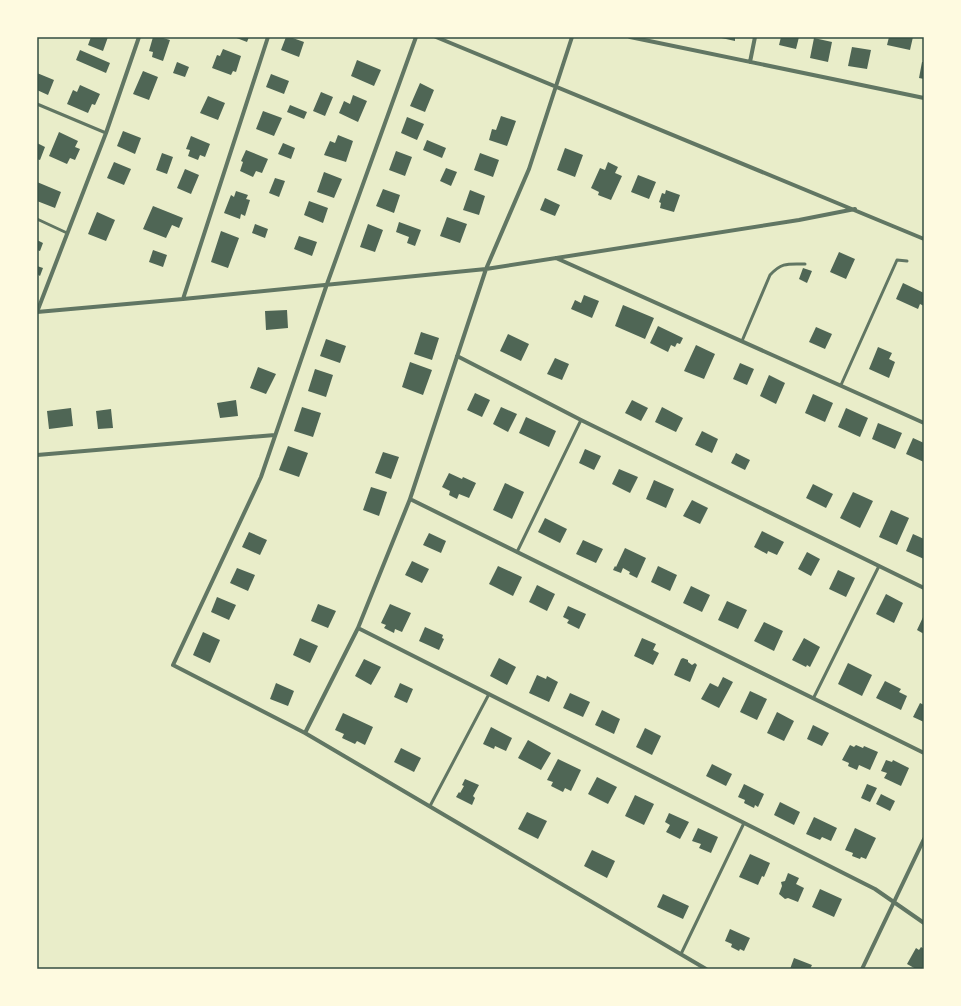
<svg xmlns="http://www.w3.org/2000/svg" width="961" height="1006" viewBox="0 0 961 1006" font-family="'Fira Sans',sans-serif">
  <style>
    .building { fill: #4f6655 }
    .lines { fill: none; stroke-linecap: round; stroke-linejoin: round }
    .service { stroke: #617663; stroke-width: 3 }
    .minor { stroke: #617663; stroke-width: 4 }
    .neatline { fill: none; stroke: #344e41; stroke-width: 1.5 }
  </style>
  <rect width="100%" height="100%" fill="#e9edc9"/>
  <!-- building -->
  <path class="building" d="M91 37H108L103 51 88 45Z
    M153 37H160L170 40 163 61 152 57 153 52 149 51Z
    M234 37H249L247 42Z
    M286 37H290L304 42 299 57 281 50Z
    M717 37H735V41Z
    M781 37H799L796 49 779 45Z
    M889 37H913L910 50 887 45Z
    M814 38 832 42 828 62 810 58Z
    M852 47 871 50 867 69 848 66Z
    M223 49 241 56 236 72 233 71 231 75 212 68 217 55 220 56Z
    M80 50 110 63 106 73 76 60Z
    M357 60 381 70 374 86 351 76Z
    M177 62 189 67 185 77 173 73Z
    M922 62H924V79L919 78Z
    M143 71 158 77 149 100 133 94Z
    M37 73 54 80 48 95 37 90Z
    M271 74 289 81 284 94 266 87Z
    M420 83 434 90 425 112 410 106Z
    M80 85 100 94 95 105 92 104 88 113 67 104 73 90 77 92Z
    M321 92 333 97 325 116 313 111Z
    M353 95 367 101 358 122 339 113 344 101 350 104Z
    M208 96 225 103 218 120 200 113Z
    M290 105 307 112 304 119 287 112Z
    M263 111 282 118 274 136 256 129Z
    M501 116 516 121 507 146 489 140 492 129 496 130Z
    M407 117 424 124 417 140 401 133Z
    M123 131 141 138 135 154 117 146Z
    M59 132 78 141 75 147 80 149 75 160 70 158 67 164 49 156Z
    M338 135 353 141 346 162 324 155 330 141 335 143Z
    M191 136 210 144 205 157 200 155 198 160 188 156 190 150 186 149Z
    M427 140 446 148 442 158 423 150Z
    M37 143 45 147 40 160 37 159Z
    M283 143 295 148 291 159 278 154Z
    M565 148 583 155 575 177 557 170Z
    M246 150 268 159 262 173 256 171 253 177 240 171 243 162 241 161Z
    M396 151 412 157 405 176 389 170Z
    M162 153 173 157 167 174 156 170Z
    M480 153 499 160 493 177 474 170Z
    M114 162 131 169 124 185 107 178Z
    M608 162 618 167 615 173 622 176 611 200 598 195 599 192 591 188 600 168 605 170Z
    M446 168 457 172 451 186 440 181Z
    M185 169 199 175 191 194 177 188Z
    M324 172 342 179 334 198 317 192Z
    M638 175 656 182 649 199 631 192Z
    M275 178 285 181 279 197 269 193Z
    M37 182 61 192 55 208 37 201Z
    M383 189 400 195 394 213 376 206Z
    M470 190 485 196 479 215 463 210Z
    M666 190 680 195 674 212 660 208 661 203 659 202 662 193 665 194Z
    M236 191 248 195 246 199 250 200 245 216 241 214 240 219 224 213 231 195 234 197Z
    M545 198 560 205 555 216 540 210Z
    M309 201 328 208 323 223 304 215Z
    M153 206 183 218 179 228 172 225 166 238 143 229Z
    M97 212 115 220 106 241 88 234Z
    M447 217 467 224 460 243 440 236Z
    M399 222 421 230 415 246 407 243 409 237 396 232Z
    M255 224 268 229 265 238 252 233Z
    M368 224 383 230 375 252 360 247Z
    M221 231 239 238 228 268 211 262Z
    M299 236 317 242 312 256 294 249Z
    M37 240 43 243 40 251 37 250Z
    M153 250 167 255 163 267 149 262Z
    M839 252 855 259 846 279 830 272Z
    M37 266 43 268 40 276 37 274Z
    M803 268 812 271 807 283 799 279Z
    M903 283 924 293V306L920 304 918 309 896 299Z
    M584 295 599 301 592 318 571 309 575 300 581 303Z
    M623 305 654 318 645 339 615 326Z
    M287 310 288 328 266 330 265 311Z
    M658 326 683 338 680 344 677 343 675 347 671 345 668 352 650 343Z
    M816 327 832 334 825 349 809 342Z
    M421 332 439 338 432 360 414 354Z
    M508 334 529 344 521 361 500 351Z
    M326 339 346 346 340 363 320 356Z
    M696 345 715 354 704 379 684 371Z
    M878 347 892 353 889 359 895 362 889 378 869 369Z
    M555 358 569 364 562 380 547 374Z
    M410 362 432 370 423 395 402 387Z
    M740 363 754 369 747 385 733 379Z
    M258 367 276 374 266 394 250 388Z
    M315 369 333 375 326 397 308 391Z
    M769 375 785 383 776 404 760 396Z
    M475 393 490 400 482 417 467 410Z
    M813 394 833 403 825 422 805 413Z
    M236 400 238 416 220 418 217 403Z
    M632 400 648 408 641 421 625 413Z
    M302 407 321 413 313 437 294 431Z
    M501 407 517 414 508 432 493 424Z
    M662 407 683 418 676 432 655 422Z
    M71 408 73 426 49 429 47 411Z
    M846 408 868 418 860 437 838 427Z
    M111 409 113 428 98 429 96 411Z
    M526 417 556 431 549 447 519 433Z
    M878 423 902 433 895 449 872 439Z
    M702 431 718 439 712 453 695 445Z
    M913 438 924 443V462L906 454Z
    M288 446 308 453 299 477 279 470Z
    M585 449 601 456 594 470 579 463Z
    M383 452 399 457 391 479 375 473Z
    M736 453 750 460 745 470 731 463Z
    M619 469 638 477 630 493 612 484Z
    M449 473 462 479 463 477 476 483 469 498 459 494 457 499 449 495 450 491 442 487Z
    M654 480 674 489 666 508 646 499Z
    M505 483 524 492 512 519 493 510Z
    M813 484 833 494 826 508 806 498Z
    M371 487 387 492 379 516 363 510Z
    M853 492 873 501 860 528 840 518Z
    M692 500 708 508 700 524 683 516Z
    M891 510 909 518 897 545 879 537Z
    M545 518 567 529 560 543 538 532Z
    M762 531 784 542 777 555 768 551 767 554 754 547Z
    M249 532 267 540 260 555 242 547Z
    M429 533 446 541 441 553 423 545Z
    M913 534 924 539V559L906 551Z
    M583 540 603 549 596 563 576 554Z
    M625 548 646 558 637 578 629 574 630 572 623 568 621 573 613 570 615 566 616 567Z
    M807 552 820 559 811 576 798 569Z
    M412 561 429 569 422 583 405 575Z
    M498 566 522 577 513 596 489 584Z
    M658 566 677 575 670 591 651 582Z
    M237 568 255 575 248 591 230 583Z
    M838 570 855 578 846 597 829 589Z
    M537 585 555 594 547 611 529 602Z
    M691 586 710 595 702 612 683 603Z
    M886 594 903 603 894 623 876 614Z
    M217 597 236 605 229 620 211 612Z
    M727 601 747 610 738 629 718 620Z
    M318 604 336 611 328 628 311 621Z
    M390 604 411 613 402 632 395 629 394 633 384 628 386 625 381 623Z
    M568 606 586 614 579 629 567 623 569 620 563 617Z
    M924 615V634L917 630Z
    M764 622 783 631 774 651 754 641Z
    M425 627 443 635 442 638 444 639 439 650 419 641Z
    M203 632 220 640 210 663 193 655Z
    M300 638 318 646 310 663 293 655Z
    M642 638 656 644 653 650 659 653 653 665 634 656Z
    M804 638 820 647 810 667 807 665 806 667 792 660Z
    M499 658 516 667 507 685 490 676Z
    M683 658 688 660V662L692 665 695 663 697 665 690 682 674 675 681 659Z
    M364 659 381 667 371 685 355 676Z
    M848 663 872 675 862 696 838 684Z
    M537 675 546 679 547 676 558 682 549 702 529 693Z
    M723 677 733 682 719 708 701 699 710 683 718 687Z
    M885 681 901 689 899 692 907 696 901 710 876 698Z
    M276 683 294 691 288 706 270 699Z
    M400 683 413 689 407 703 394 697Z
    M750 691 767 699 757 720 740 712Z
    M570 693 590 702 583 717 563 708Z
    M920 703 924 705V722L913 717Z
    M602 710 620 719 614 734 595 725Z
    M777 712 794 721 784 741 767 733Z
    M343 713 373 727 365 745 357 741 355 744 342 738 344 734 335 730Z
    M813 725 829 733 822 746 807 739Z
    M491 727 512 738 506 751 495 746 494 749 483 744Z
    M645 728 661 736 652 755 636 747Z
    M528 740 551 753 541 770 518 758Z
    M850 745 854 747 856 745 863 748 864 746 878 752 870 770 859 765 857 770 848 766 849 763 842 760Z
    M401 748 421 758 414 772 394 762Z
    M558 759 581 770 571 791 565 788 563 792 551 786 553 782 547 780Z
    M886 760 892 762 893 760 909 768 901 786 884 778 887 773 881 771Z
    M712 764 732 774 726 786 706 776Z
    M597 777 617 787 608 804 588 794Z
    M465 779 479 785 473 796 475 798 472 805 456 797 459 792 460 793 464 786 462 785Z
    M744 784 764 794 758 807 755 805 754 808 744 803 745 800 738 797Z
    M867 784 877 788 870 802 861 798Z
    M881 794 895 801 890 811 876 804Z
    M635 795 654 804 644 825 625 816Z
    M780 802 800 812 794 825 774 815Z
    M527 812 547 821 538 839 518 829Z
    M669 813 689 822 680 839 666 832 670 825 665 822Z
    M814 817 837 828 831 841 822 837 820 840 806 834Z
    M698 828 718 837 711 853 699 848 701 844 692 841Z
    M855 828 876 838 866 859 861 857 860 859 852 856 853 853 845 850Z
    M592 850 615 861 607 878 584 866Z
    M750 854 770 863 764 877 762 876 758 885 739 877Z
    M788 873 799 878 796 884 804 888 798 902 788 898 785 899 779 894 782 886 781 882 785 881Z
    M820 889 842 899 834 917 812 907Z
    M663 894 689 906 683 919 657 907Z
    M730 929 750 938 744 951 740 949 739 951 731 947 732 944 725 941Z
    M921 947 924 949V969H916L907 964 916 948 919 950Z
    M794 958 812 965 810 969H790Z"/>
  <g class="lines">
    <!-- service -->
    <path class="service" d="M37 104 106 133
      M37 219 67 233
      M742 341 770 275C782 262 788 264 805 264
      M841 385 897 260 907 261
      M517 552 581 420
      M814 697 879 566
      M430 806 489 694
      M681 954 744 823"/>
    <!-- minor -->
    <path class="minor" d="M416 37 327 284 261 477 173 665 305 733 706 969
      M436 37 924 239
      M630 37 924 98
      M750 62 755 37
      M556 258 924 423
      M183 299 268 37
      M37 312 183 299 486 269 799 220 855 209
      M37 312 106 133 139 37
      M457 356 581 420 924 588
      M37 455 275 435
      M410 499 924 753
      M358 628 875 889 924 923
      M305 733 358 628 410 499 486 269 529 169 572 37
      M862 969 924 839"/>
  </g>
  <!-- border -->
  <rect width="961" height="1006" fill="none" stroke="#fefae0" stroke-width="76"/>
  <rect x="38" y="38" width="885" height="930" class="neatline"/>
</svg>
